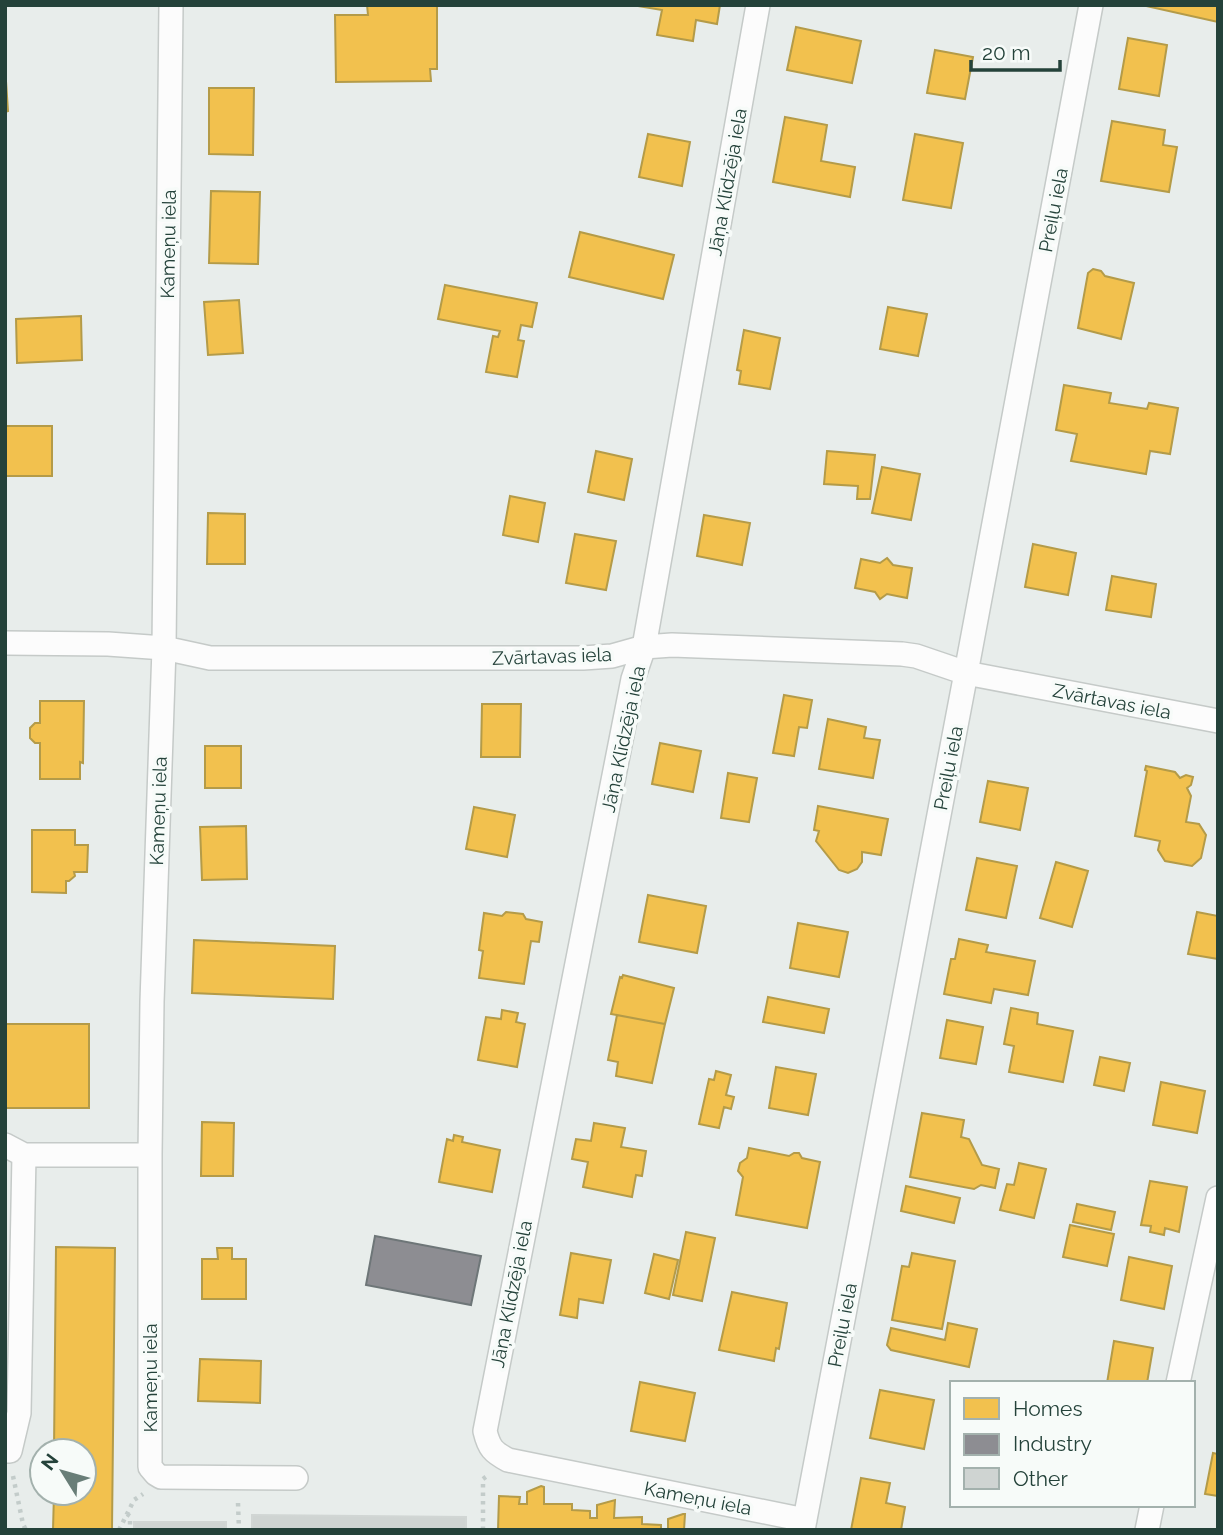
<svg xmlns="http://www.w3.org/2000/svg" width="1223" height="1535" viewBox="0 0 1223 1535" font-family="Raleway,sans-serif">
  <style>
    .homes { fill: #f2c14e; stroke: #b49b48; stroke-width: 2 }
    .industry { fill: #8d8d92; stroke: #6e7678; stroke-width: 2 }
    .building { fill: #cfd4d2; stroke: #d1d6d4; stroke-width: 2 }
    .lines { fill: none; stroke-linecap: round; stroke-linejoin: round }
    .minor-casing { stroke: #c5cac8; stroke-width: 26 }
    .path { stroke: #c3ccca; stroke-width: 4.5; stroke-dasharray: 3.5 5; stroke-linecap: butt }
    .minor { stroke: #fcfcfc; stroke-width: 23 }
    .labels { text-anchor: middle; stroke-width: 7; stroke-linejoin: round; paint-order: stroke }
    .street-label { font-size: 19px; fill: #24423a; stroke: #f7fbf9 }
  </style>
  <rect width="100%" height="100%" fill="#e8edeb"/>
  <!-- homes -->
  <path class="homes" d="M367 5H437V69H430L431 81 336 82 335 15H368Z
    M720 5 717 24 696 20 693 41 657 35 662 10 638 6Z
    M1218 5V22L1146 6V5Z
    M796 27 861 41 852 83 787 70Z
    M1128 38 1167 45 1159 96 1119 89Z
    M935 50 973 57 965 99 927 93Z
    M5 66 8 111 5 112Z
    M209 88H254L253 155 209 154Z
    M785 117 827 125 821 161 855 167 850 197 773 182Z
    M1112 121 1165 130 1163 145 1177 147 1169 192 1101 181Z
    M648 134 690 142 682 186 639 177Z
    M915 134 963 143 951 208 903 200Z
    M211 191 260 192 258 264 209 263Z
    M580 232 674 255 663 299 569 277Z
    M1093 269 1101 271 1105 276 1134 283 1121 339 1078 328 1088 273Z
    M445 285 537 303 532 327 521 325 518 340 524 341 517 377 486 372 493 336 498 337 500 331 438 319Z
    M239 300 243 353 208 355 204 302Z
    M888 307 927 314 918 356 880 349Z
    M81 316 82 360 17 363 16 319Z
    M744 330 780 338 770 389 739 384 741 371 737 370Z
    M1064 385 1111 393 1109 403 1147 409 1149 403 1178 408 1170 454 1150 451 1146 474 1071 461 1077 434 1056 430Z
    M5 426H52V476H5Z
    M596 451 632 459 624 500 588 492Z
    M827 451 875 455 870 499H857L858 486 824 484Z
    M882 467 920 474 911 520 872 513Z
    M510 496 545 503 538 542 503 535Z
    M208 513 245 514V564H207Z
    M704 515 750 523 742 565 697 556Z
    M575 534 616 541 606 590 566 583Z
    M1033 544 1076 553 1068 595 1025 587Z
    M887 558 893 565 912 568 907 598 887 594 880 599 875 592 855 588 861 559 880 563Z
    M1112 576 1156 584 1151 617 1106 610Z
    M784 695 812 700 807 728 799 727 794 756 773 753Z
    M40 701H84L83 763 80 762V779H40V743H35L30 738V728L35 723H40Z
    M482 704H521L520 757H481Z
    M828 719 866 727 864 738 880 740 873 778 819 769Z
    M660 743 701 751 693 792 652 784Z
    M205 746H241V788H205Z
    M1146 766 1175 772 1180 778 1186 775 1193 777 1191 785 1187 788 1191 796 1186 822 1199 824 1206 835 1201 858 1192 866 1165 861 1158 850 1160 841 1135 836 1147 771 1145 770Z
    M728 773 757 778 749 822 721 818Z
    M988 781 1028 788 1020 830 980 822Z
    M818 806 888 819 881 855 862 852V862L857 869 848 873 839 870 816 841 819 831 814 830Z
    M474 807 515 815 507 857 466 849Z
    M246 826 247 879 202 880 200 827Z
    M32 830H75V845H88L87 872H74L75 876 69 881H66V893L32 892Z
    M977 858 1017 866 1006 918 966 910Z
    M1056 862 1088 871 1072 927 1040 918Z
    M648 895 706 906 697 953 639 942Z
    M506 912 523 914 526 919 542 922 539 942 531 941 524 984 479 978 483 951 479 950 484 913 502 916Z
    M1197 912 1218 916V959L1188 954Z
    M798 923 848 932 839 977 790 968Z
    M959 939 988 945 986 952 1035 961 1028 995 994 989 991 1003 944 994 951 959H955Z
    M194 940 335 946 333 999 192 993Z
    M623 975 674 988 665 1024 611 1014 620 977 622 978Z
    M768 997 829 1009 824 1033 763 1022Z
    M1011 1008 1038 1013 1037 1024 1073 1031 1063 1082 1009 1072 1014 1046 1004 1044Z
    M502 1010 518 1013 516 1022 525 1024 517 1067 478 1060 486 1017 501 1019Z
    M617 1015 665 1024 652 1083 616 1076 618 1062 608 1060Z
    M947 1020 983 1027 976 1064 940 1058Z
    M5 1024H89V1108H5Z
    M1100 1057 1130 1063 1124 1091 1094 1085Z
    M776 1067 816 1074 808 1115 769 1108Z
    M716 1071 731 1075 726 1095 734 1097 731 1109 724 1107 719 1128 699 1124 709 1079 714 1080Z
    M1161 1082 1205 1091 1197 1133 1153 1125Z
    M922 1113 964 1120 961 1137 969 1139 982 1165 999 1169 995 1188 981 1185 974 1189 910 1177Z
    M202 1122 234 1123 233 1176H201Z
    M594 1123 625 1128 621 1147 646 1151 642 1176 636 1175 632 1197 583 1187 588 1162 572 1159 576 1139 591 1141Z
    M454 1135 463 1137 462 1142 500 1150 492 1192 439 1182 447 1139 453 1141Z
    M749 1148 789 1156 794 1153H799L802 1158 820 1162 807 1228 736 1215 743 1177 738 1171 740 1163 747 1158Z
    M1019 1163 1046 1169 1034 1218 1000 1210 1007 1184 1014 1185Z
    M1150 1181 1187 1187 1179 1232 1165 1228 1164 1235 1150 1232 1151 1226 1141 1225Z
    M906 1186 960 1198 954 1223 901 1211Z
    M1077 1204 1115 1212 1111 1230 1073 1222Z
    M1070 1225 1114 1234 1107 1266 1063 1257Z
    M686 1232 715 1238 702 1301 673 1295Z
    M56 1247 115 1248 112 1530H53L54 1493H84V1451H54Z
    M217 1248H232V1259H246V1299H202V1259H218Z
    M571 1253 611 1260 603 1303 579 1299 577 1318 560 1315Z
    M912 1253 955 1261 942 1329 892 1320 902 1266 909 1267Z
    M654 1254 678 1260 669 1299 645 1293Z
    M1129 1257 1172 1266 1164 1309 1121 1300Z
    M732 1292 787 1303 779 1349 776 1348 774 1361 719 1350Z
    M948 1323 977 1329 969 1367 891 1350 887 1345 891 1328 945 1340Z
    M1114 1341 1153 1348 1147 1383H1107Z
    M200 1359 261 1361 260 1403 198 1401Z
    M640 1382 695 1393 685 1441 631 1431Z
    M880 1390 934 1400 924 1449 870 1438Z
    M1213 1453 1218 1454V1496L1205 1494Z
    M861 1478 890 1483 886 1503 905 1507 901 1530H851Z
    M541 1486 544 1487V1504H572V1510L590 1511V1518H597V1505L615 1500 614 1518 642 1517V1524L661 1525V1530H498L499 1496 520 1497 519 1504H527V1492Z
    M683 1514H685L684 1530H668V1519Z"/>
  <!-- industry -->
  <path class="industry" d="M375 1236 481 1256 471 1305 366 1285Z"/>
  <!-- building -->
  <path class="building" d="M252 1515 466 1517V1530H252Z
    M134 1522H226V1530H134Z"/>
  <g class="lines">
    <defs>
      <path id="minor" d="M171 5 164 648 152 1002 150 1155V1467L156 1474 161 1477 296 1478
        M758 5 644 647 633 679 485 1431C489 1448 493 1452 508 1460L805 1520
        M5 643 108 644 164 648 210 658H583L612 656 644 647 672 645 902 654 916 656 966 673 1218 721
        M5 1145 24 1155H150
        M1178 1383 1218 1198
        M5 1451H10L19 1413 24 1155
        M803 1530 966 673 1091 5
        M1147 1530 1152 1505"/>
    </defs>
    <!-- minor casing -->
    <use href="#minor" class="minor-casing"/>
    <!-- path -->
    <path class="path" d="M13 1476 23 1524 26 1530
      M238 1503 239 1530
      M127 1514 130 1516V1530
      M119 1530 134 1500 143 1494
      M483 1530V1479L487 1476"/>
    <!-- minor -->
    <use href="#minor" class="minor"/>
  </g>
  <g class="labels">
    <!-- street labels -->
    <g class="street-label">
      <text transform="translate(727 182) rotate(-80)" y="7">Jāņa Klīdzēja iela</text>
      <text transform="translate(1053 210) rotate(-79)" y="7">Preiļu iela</text>
      <text transform="translate(168 244) rotate(-89)" y="7">Kameņu iela</text>
      <text transform="translate(552 656) rotate(-2)" y="7">Zvārtavas iela</text>
      <text transform="translate(1112 701) rotate(11)" y="7">Zvārtavas iela</text>
      <text transform="translate(623 739) rotate(-78)" y="7">Jāņa Klīdzēja iela</text>
      <text transform="translate(948 768) rotate(-79)" y="7">Preiļu iela</text>
      <text transform="translate(158 811) rotate(-88)" y="7">Kameņu iela</text>
      <text transform="translate(511 1294) rotate(-79)" y="7">Jāņa Klīdzēja iela</text>
      <text transform="translate(842 1325) rotate(-79)" y="7">Preiļu iela</text>
      <text transform="translate(150 1378) rotate(-90)" y="7">Kameņu iela</text>
      <text transform="translate(698 1498) rotate(11)" y="7">Kameņu iela</text>
    </g>
  </g>
  <!-- border -->
  <rect width="1223" height="1535" fill="none" stroke="#24423a" stroke-width="14"/>
  <!-- legend -->
  <rect x="950" y="1381" width="245" height="126" fill="#f7fbf9" stroke="#a3b1ad" stroke-width="2"/>
  <rect x="964" y="1398" width="35" height="21" fill="#f2c14e" stroke="#a3b1ad" stroke-width="2"/>
  <text x="1013" y="1416" font-size="21" fill="#24423a">Homes</text>
  <rect x="964" y="1434" width="35" height="21" fill="#8d8d92" stroke="#a3b1ad" stroke-width="2"/>
  <text x="1013" y="1451" font-size="21" fill="#24423a">Industry</text>
  <rect x="964" y="1468" width="35" height="21" fill="#cfd4d2" stroke="#a3b1ad" stroke-width="2"/>
  <text x="1013" y="1486" font-size="21" fill="#24423a">Other</text>
  <!-- north arrow -->
  <g transform="translate(63 1472) rotate(307)"><circle r="33" fill="#f7fbf9" stroke="#a3b1ad" stroke-width="2"/>
  <path d="M0-5L12 26L0 18L-12 26Z" fill="#697e78"/>
  <text y="-10" font-size="19" font-weight="bold" text-anchor="middle" fill="#24423a">N</text>
  </g>
  <!-- scale -->
  <path d="M971 60v10h89v-10" fill="none" stroke="#24423a" stroke-width="3.5"/>
  <text x="982" y="60" font-size="21" fill="#24423a" stroke="#f7fbf9" stroke-width="5" paint-order="stroke">20 m</text>
</svg>
